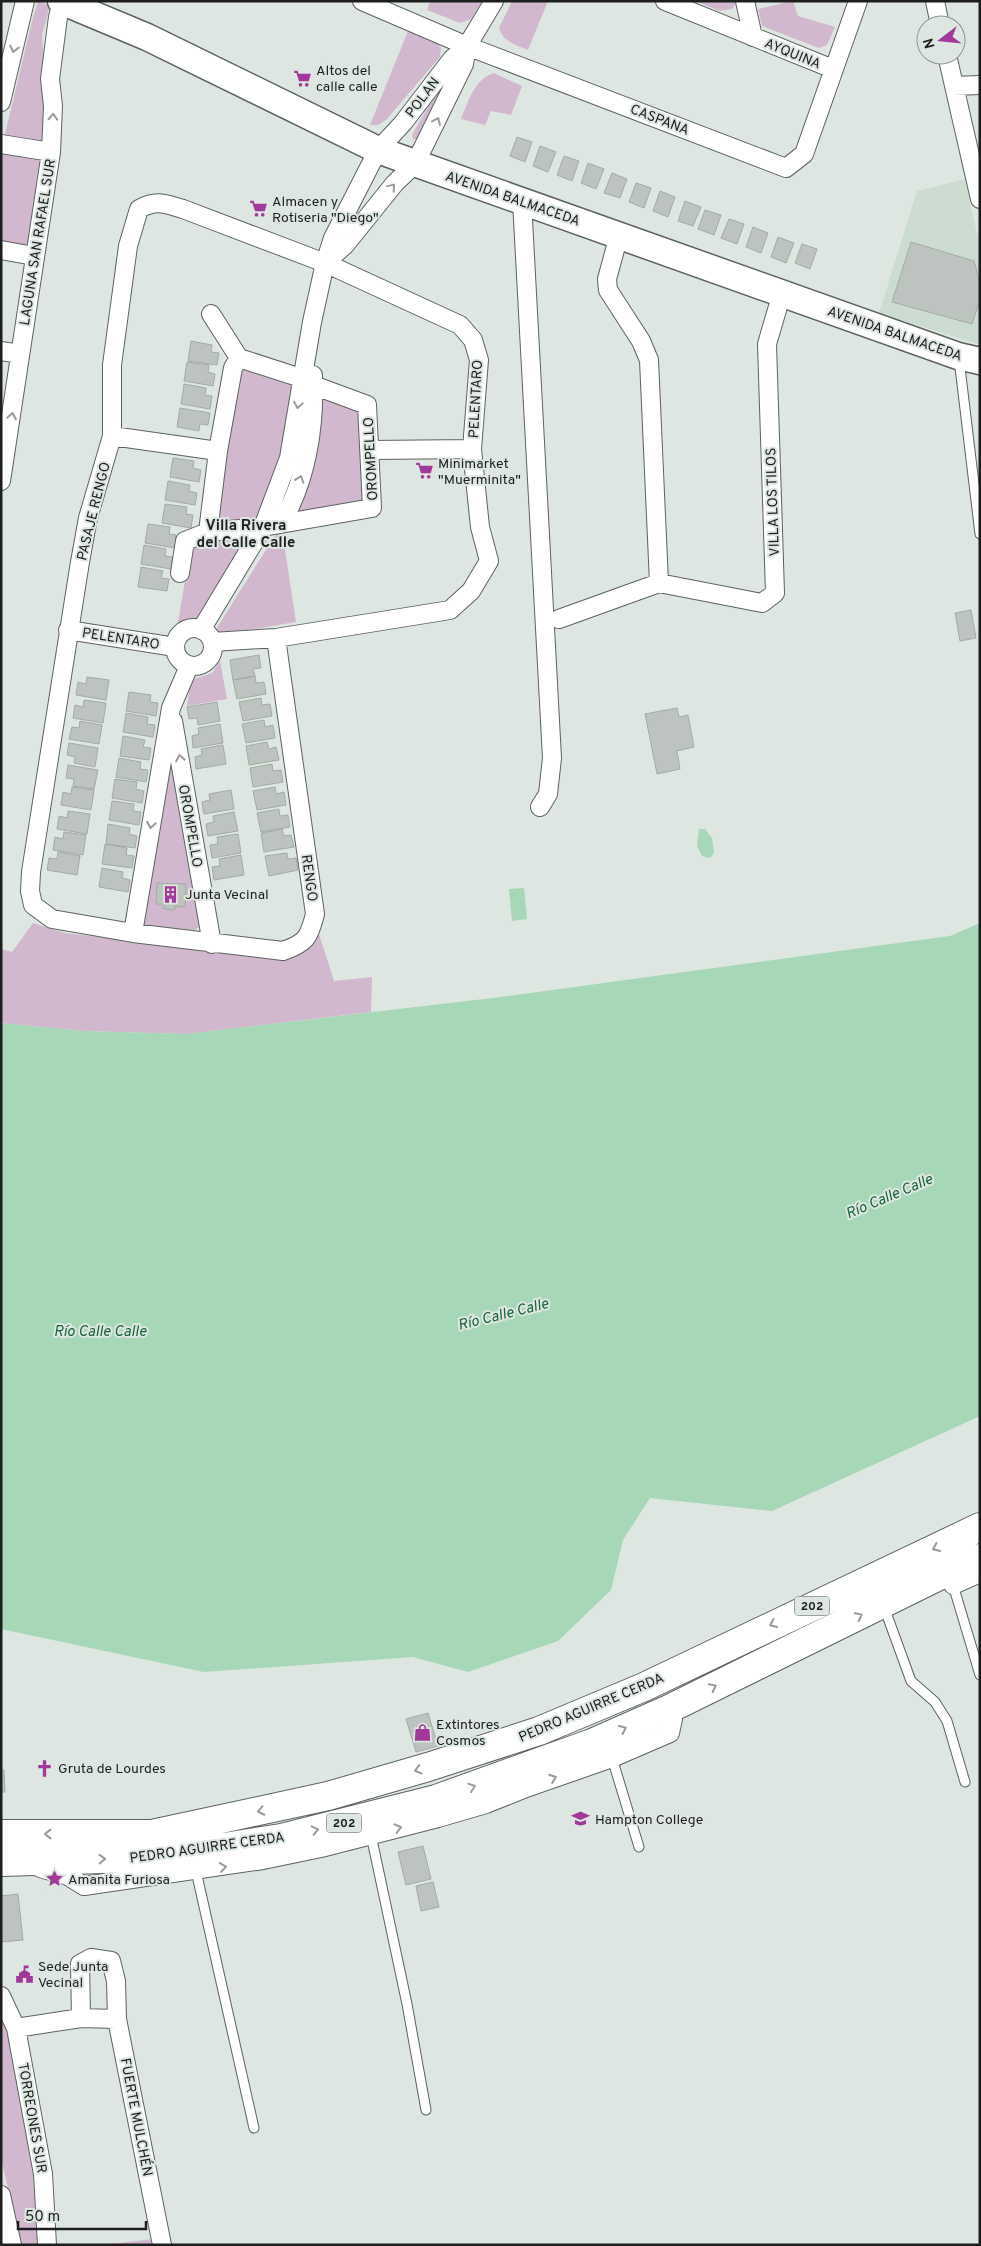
<svg xmlns="http://www.w3.org/2000/svg" width="981" height="2246" viewBox="0 0 981 2246" font-family="Overpass,sans-serif">
  <style>
    .built { fill: #cddcd1 }
    .green { fill: #d2b8ce }
    .water { fill: #a6d7b6 }
    .building { fill: #bdc4bf; stroke: #a4aba6 }
    .lines { fill: none; stroke-linecap: round; stroke-linejoin: round }
    .lane-casing { stroke: #5c635e; stroke-width: 11 }
    .street-casing { stroke: #5c635e; stroke-width: 20 }
    .secondary-casing { stroke: #5c635e; stroke-width: 29 }
    .highway-casing { stroke: #5c635e; stroke-width: 30 }
    .lane { stroke: #fff; stroke-width: 9 }
    .street { stroke: #fff; stroke-width: 18 }
    .secondary { stroke: #fff; stroke-width: 26 }
    .highway { stroke: #fff; stroke-width: 28 }
    .oneway { stroke: #999a99 }
    .labels { text-anchor: middle; stroke-width: 4; stroke-linejoin: round; paint-order: stroke }
    .shield { fill: #dee6e1; stroke: #565b58; stroke-width: 1 }
    .shield-label { font-size: 12px; font-weight: bold; fill: #1c1f1d }
    .street-label { font-size: 14px; fill: #1c1f1d; stroke: #dee6e1 }
    .poi-label { font-size: 14px; fill: #1c1f1d; stroke: #dee6e1; text-anchor: start }
    .neighbourhood-label { font-size: 15px; font-weight: bold; fill: #1c1f1d; stroke: #dee6e1 }
    .water-label { font-size: 15px; font-style: italic; fill: #16633a; stroke: #dee6e1 }
  </style>
  <rect width="100%" height="100%" fill="#dee6e1"/>
  <!-- built -->
  <path class="built" d="M965 179 980 247V345L879 313 917 191Z"/>
  <!-- green -->
  <path class="green" d="M38 1 50 6 42 35 47 105 28 243 22 247 1 243V151L32 21Z
    M430 1H482L471 19 460 23 427 10Z
    M512 1H548L528 50C516 45 503 42 499 28Z
    M696 1H738L732 9 719 11Z
    M793 1 798 16 835 27 827 45 819 48 762 26 758 9Z
    M408 31 439 45 441 48 440 57 387 119 378 125H370Z
    M494 73 522 86 511 115 491 111 485 125 461 119C468 102 475 78 494 73Z
    M444 85 446 89 420 137 414 140 412 135 440 86Z
    M244 364 294 383 287 441 259 520 214 526 238 374Z
    M317 396 359 410 364 503 291 515Z
    M282 530 296 622 217 635 215 631 274 537Z
    M238 538 246 544 197 622 177 628 186 575 194 542Z
    M220 661 227 699 187 706 191 680 212 673Z
    M172 762 203 923 194 931 145 927 140 921 166 764Z
    M33 923 65 933 286 959 301 953 319 934 334 981 372 977 371 1012 186 1034 84 1031 1 1023V949L12 952Z
    M1 2003 7 2014 38 2182 41 2245H21L1 2158Z
    M154 2239 155 2245H101Z"/>
  <!-- water -->
  <path class="water" d="M699 829H705L712 838 714 853 710 858 702 856 697 846Z
    M524 888 527 919 512 921 509 889Z
    M980 923V1416L772 1511 650 1498 623 1540 611 1590 558 1641 468 1672 413 1657 204 1672 1 1629V1023L84 1031 186 1034 501 997 950 936Z"/>
  <!-- building -->
  <path class="building" d="M517 137 532 142 525 162 510 156Z
    M540 146 556 152 548 172 533 166Z
    M564 156 579 161 572 181 557 175Z
    M588 163 604 169 596 189 581 183Z
    M612 173 627 179 620 198 604 193Z
    M636 183 651 188 644 208 629 202Z
    M660 191 675 197 668 217 653 211Z
    M685 201 701 207 693 226 678 221Z
    M705 210 721 215 714 235 698 229Z
    M729 219 744 224 737 244 721 238Z
    M753 227 768 233 761 253 746 247Z
    M778 237 794 243 786 263 771 257Z
    M911 242 974 261 980 283V300L972 324 892 302Z
    M802 244 817 249 810 269 795 263Z
    M191 341 212 345 211 352 219 353 217 365 188 361Z
    M187 362 209 365 208 372 215 374 213 386 184 381Z
    M184 384 206 388 205 395 212 396 210 409 181 404Z
    M180 408 210 413 208 425 200 424 199 431 177 427Z
    M173 458 194 461 193 468 201 470 199 482 170 477Z
    M168 481 190 485 189 491 197 493 195 505 165 500Z
    M165 504 187 507 186 514 193 515 191 528 162 523Z
    M148 524 170 527 169 534 176 535 175 548 145 543Z
    M144 545 166 549 165 556 173 557 171 569 141 564Z
    M141 567 163 571 161 578 169 579 167 591 138 587Z
    M971 610 976 638 960 641 955 613Z
    M259 655 261 668 253 669 255 676 233 680 230 660Z
    M255 676 256 683 264 682 266 694 237 699 233 680Z
    M87 677 109 680 106 700 76 695 78 682 86 684Z
    M129 692 151 695 150 702 158 703 156 716 126 711Z
    M261 698 262 705 270 704 272 716 243 721 239 702Z
    M84 700 106 703 103 723 73 718 75 705 83 707Z
    M217 702 220 721 198 725 197 718 189 719 187 707Z
    M677 708 679 717 688 715 694 747 677 751 680 769 657 774 645 714Z
    M126 713 148 717 147 724 155 725 153 737 123 732Z
    M264 720 265 727 273 725 275 738 246 743 242 724Z
    M80 721 102 725 99 744 69 739 72 727 79 728Z
    M220 724 223 743 193 748 192 736 199 734 198 728Z
    M123 736 145 740 143 747 151 748 149 760 120 756Z
    M267 742 269 749 276 747 279 760 249 765 246 746Z
    M69 743 98 748 95 767 74 763 75 757 67 755Z
    M223 745 226 764 196 769 195 757 202 755 201 749Z
    M119 758 141 762 140 769 148 770 146 782 116 777Z
    M272 764 273 771 281 770 283 782 253 787 250 768Z
    M68 765 98 770 94 789 73 786 74 779 66 778Z
    M115 779 137 782 136 789 144 791 142 803 112 798Z
    M72 787 94 790 91 810 61 805 63 792 71 794Z
    M275 787 276 794 284 792 286 805 257 810 253 791Z
    M231 790 234 809 204 814 202 802 210 800 209 794Z
    M112 801 134 804 133 811 141 812 139 825 109 820Z
    M279 809 280 816 288 815 290 827 261 832 257 813Z
    M68 811 90 814 87 834 57 829 59 816 67 818Z
    M234 812 238 831 208 836 206 824 214 822 213 816Z
    M108 824 130 828 129 834 137 836 135 848 106 844Z
    M282 829 284 836 291 835 294 847 264 852 261 833Z
    M64 832 86 835 83 855 53 850 55 837 63 839Z
    M238 834 241 853 212 858 210 845 218 844 217 837Z
    M105 844 127 848 126 855 134 856 132 868 102 864Z
    M58 852 80 856 77 875 47 870 49 858 57 859Z
    M287 853 288 859 296 858 298 870 269 876 265 856Z
    M241 855 244 875 214 880 212 867 220 866 219 859Z
    M102 868 123 872 122 878 130 880 128 892 99 887Z
    M157 883 186 884 185 907 175 906V910L164 909V904H156Z
    M428 1713 438 1746 416 1752 406 1719Z
    M1 1770H4L5 1792H1Z
    M423 1846 431 1879 406 1885 398 1852Z
    M433 1882 439 1907 421 1911 416 1886Z
    M18 1894 23 1940 1 1942V1896Z"/>
  <g class="lines">
    <defs>
      <path id="lane" d="M959 359 980 534
        M953 1585 980 1675
        M884 1607 911 1681 935 1702 947 1721 965 1782
        M612 1758 639 1847
        M371 1835 407 2004 426 2110
        M196 1871 254 2128"/>
      <path id="street" d="M362 1 467 46 786 168 804 154 858 1
        M665 1 833 69
        M745 1 753 37
        M935 1 940 25
        M947 55 980 199
        M954 86 980 85
        M1 102 25 1
        M1 144 51 152
        M522 201 552 758 548 794 540 807
        M619 235 607 279 608 290 641 341 649 360 659 583
        M1 250 34 256
        M326 262 345 245 395 183 415 164 464 64 467 46 494 1
        M211 314 239 358
        M1 351 20 354
        M112 436 218 451
        M370 450 472 449
        M1 481 51 152 53 106 50 79 58 17 62 2
        M281 524C307 479 315 426 313 375
        M180 573 185 541 208 532 263 527 372 508 367 405 321 388 301 378 239 358 233 368 218 451 208 532
        M559 619 659 583 762 603 775 593 767 344 782 293
        M175 647a19 19 0 1 1 38 0a19 19 0 1 1-38 0Z
        M68 630 175 647
        M201 630 263 527 289 458 312 322 325 263 333 238 378 150 403 123 452 59 467 46
        M212 642 276 638 450 610 471 591 489 561 480 527 472 449 479 360 473 340 460 325 325 263 183 209C165 204 157 199 139 209L128 246 112 365V436L88 518 80 562 31 872 30 891 33 905 52 919 133 933 283 951C306 943 309 938 315 914L276 638
        M173 721 212 944
        M133 933 171 708 189 666
        M947 1572 953 1585 980 1573
        M40 1868 68 1876 84 1886 263 1860 321 1848 438 1818 486 1804 526 1788 612 1758 670 1733 673 1719 669 1709
        M1 1996 16 2028 43 2174 47 2245
        M81 2018 80 1964 91 1958 111 1961 116 1981 117 2019 162 2245
        M16 2028 81 2018 117 2019
        M1 2195 12 2245"/>
      <path id="secondary" d="M61 1 147 37 378 150 958 356 980 361"/>
      <path id="highway" d="M1 1834H152L328 1796 428 1767 539 1731 644 1687 980 1527
        M1 1862 138 1858 218 1848 281 1838 436 1799 592 1743 669 1709 947 1572 980 1558"/>
    </defs>
    <!-- lane casing -->
    <use href="#lane" class="lane-casing"/>
    <!-- street casing -->
    <use href="#street" class="street-casing"/>
    <!-- secondary casing -->
    <use href="#secondary" class="secondary-casing"/>
    <!-- highway casing -->
    <use href="#highway" class="highway-casing"/>
    <!-- lane -->
    <use href="#lane" class="lane"/>
    <!-- street -->
    <use href="#street" class="street"/>
    <!-- secondary -->
    <use href="#secondary" class="secondary"/>
    <!-- highway -->
    <use href="#highway" class="highway"/>
  </g>
  <!-- one-way arrows -->
  <defs><path id="oneway-chevron" d="M-2-3.5L2.5 0L-2 3.5" fill="none" stroke-width="1.6" stroke-linecap="round" stroke-linejoin="round" transform="scale(1.25)"/></defs>
  <g class="oneway">
    <use href="#oneway-chevron" transform="translate(14 49) rotate(103)"/>
    <use href="#oneway-chevron" transform="translate(53 117) rotate(-87)"/>
    <use href="#oneway-chevron" transform="translate(437 121) rotate(-65)"/>
    <use href="#oneway-chevron" transform="translate(392 187) rotate(-50)"/>
    <use href="#oneway-chevron" transform="translate(298 405) rotate(99)"/>
    <use href="#oneway-chevron" transform="translate(12 416) rotate(-80)"/>
    <use href="#oneway-chevron" transform="translate(300 479) rotate(-71)"/>
    <use href="#oneway-chevron" transform="translate(180 758) rotate(-100)"/>
    <use href="#oneway-chevron" transform="translate(151 825) rotate(100)"/>
    <use href="#oneway-chevron" transform="translate(936 1548) rotate(155)"/>
    <use href="#oneway-chevron" transform="translate(859 1616) rotate(-26)"/>
    <use href="#oneway-chevron" transform="translate(773 1624) rotate(155)"/>
    <use href="#oneway-chevron" transform="translate(713 1687) rotate(-26)"/>
    <use href="#oneway-chevron" transform="translate(623 1729) rotate(-24)"/>
    <use href="#oneway-chevron" transform="translate(418 1770) rotate(164)"/>
    <use href="#oneway-chevron" transform="translate(553 1778) rotate(-20)"/>
    <use href="#oneway-chevron" transform="translate(472 1787) rotate(-19)"/>
    <use href="#oneway-chevron" transform="translate(261 1811) rotate(168)"/>
    <use href="#oneway-chevron" transform="translate(398 1828) rotate(-14)"/>
    <use href="#oneway-chevron" transform="translate(315 1830) rotate(-13)"/>
    <use href="#oneway-chevron" transform="translate(48 1834) rotate(180)"/>
    <use href="#oneway-chevron" transform="translate(102 1859) rotate(-2)"/>
    <use href="#oneway-chevron" transform="translate(223 1867) rotate(-9)"/>
  </g>
  <!-- icons -->
  <defs>
    <symbol id="supermarket-bare" viewBox="-9 -9 18 18"><path d="M-6-5.5h2.5l.6 2H6L4.5 2H-2.5L-4.4-4H-6ZM-1.5 3.2a1.3 1.3 0 1 0 .1 0ZM3 3.2a1.3 1.3 0 1 0 .1 0Z" fill="#a2399a" stroke="#dee6e1" stroke-width="2.5" paint-order="stroke"/></symbol>
    <symbol id="building-bare" viewBox="-9 -9 18 18"><path d="M-4-6H4V6H1V3H-1V6H-4ZM-2.5-4.3h1.7v1.8h-1.7ZM.8-4.3h1.7v1.8H.8ZM-2.5-1h1.7V.8h-1.7ZM.8-1h1.7V.8H.8Z" fill="#a2399a" stroke="#dee6e1" stroke-width="2.5" paint-order="stroke"/></symbol>
    <symbol id="shop-bare" viewBox="-9 -9 18 18"><path d="M-5-2.5h2.3a2.7 3.5 0 0 1 5.4 0H5L5.5 6h-11ZM-1.5-2.5h3a1.5 2.3 0 0 0-3 0Z" fill="#a2399a" stroke="#dee6e1" stroke-width="2.5" paint-order="stroke"/></symbol>
    <symbol id="church-bare" viewBox="-9 -9 18 18"><path d="M-1.2-6h2.4v3.5h3.3v2.4h-3.3V6h-2.4V-.1h-3.3v-2.4h3.3Z" fill="#a2399a" stroke="#dee6e1" stroke-width="2.5" paint-order="stroke"/></symbol>
    <symbol id="school-bare" viewBox="-9 -9 18 18"><path d="M0-5L7-2L0 1L-7-2ZM-4 1L0 2.5L4 1V4Q0 6-4 4Z" fill="#a2399a" stroke="#dee6e1" stroke-width="2.5" paint-order="stroke"/></symbol>
    <symbol id="sight-bare" viewBox="-9 -9 18 18"><path d="M0-6L1.8-2.2L6-1.7L2.9 1.2L3.7 5.4L0 3.3L-3.7 5.4L-2.9 1.2L-6-1.7L-1.8-2.2Z" fill="#a2399a" stroke="#dee6e1" stroke-width="2.5" paint-order="stroke"/></symbol>
    <symbol id="civic-bare" viewBox="-9 -9 18 18"><path d="M-.6-6.5H3V-4.5H.6V-3L4-1V1h2V6H-6V1h2V-1L-.6-3ZM-1.2 2.5V6h2.4V2.5Z" fill="#a2399a" stroke="#dee6e1" stroke-width="2.5" paint-order="stroke"/></symbol>
  </defs>
  <g fill-rule="evenodd">
    <use href="#supermarket-bare" x="290" y="66" width="25" height="25"/>
    <use href="#supermarket-bare" x="246" y="196" width="25" height="25"/>
    <use href="#supermarket-bare" x="412" y="458" width="25" height="25"/>
    <use href="#building-bare" x="158" y="882" width="25" height="25"/>
    <use href="#shop-bare" x="410" y="1720" width="25" height="25"/>
    <use href="#church-bare" x="32" y="1756" width="25" height="25"/>
    <use href="#school-bare" x="568" y="1806" width="25" height="25"/>
    <use href="#sight-bare" x="42" y="1866" width="25" height="25"/>
    <use href="#civic-bare" x="12" y="1962" width="25" height="25"/>
  </g>
  <g class="labels">
    <!-- shield labels -->
    <g class="shield">
      <rect x="794.5" y="1596.5" width="35" height="19" rx="4"/>
      <rect x="326.5" y="1813.5" width="35" height="19" rx="4"/>
    </g>
    <g class="shield-label">
      <text x="812" y="1610">202</text>
      <text x="344" y="1827">202</text>
    </g>
    <!-- street labels -->
    <g class="street-label">
      <text transform="translate(793 53) rotate(22)" y="5">AYQUINA</text>
      <text transform="translate(422 97) rotate(-53)" y="5">POLAN</text>
      <text transform="translate(660 119) rotate(21)" y="5">CASPANA</text>
      <text transform="translate(513 198) rotate(19)" y="5">AVENIDA BALMACEDA</text>
      <text transform="translate(37 242) rotate(-81)" y="5">LAGUNA SAN RAFAEL SUR</text>
      <text transform="translate(895 333) rotate(19)" y="5">AVENIDA BALMACEDA</text>
      <text transform="translate(475 399) rotate(-87)" y="5">PELENTARO</text>
      <text transform="translate(370 459) rotate(-93)" y="5">OROMPELLO</text>
      <text transform="translate(772 502) rotate(-92)" y="5">VILLA LOS TILOS</text>
      <text transform="translate(93 511) rotate(-76)" y="5">PASAJE RENGO</text>
      <text transform="translate(121 638) rotate(9)" y="5">PELENTARO</text>
      <text transform="translate(191 826) rotate(80)" y="5">OROMPELLO</text>
      <text transform="translate(310 878) rotate(82)" y="5">RENGO</text>
      <text transform="translate(591 1707) rotate(-23)" y="5">PEDRO AGUIRRE CERDA</text>
      <text transform="translate(207 1847) rotate(-8)" y="5">PEDRO AGUIRRE CERDA</text>
      <text transform="translate(137 2117) rotate(79)" y="5">FUERTE MULCHÉN</text>
      <text transform="translate(33 2118) rotate(80)" y="5">TORREONES SUR</text>
    </g>
    <!-- poi labels -->
    <g class="poi-label">
      <text x="316" y="75">Altos del<tspan x="316" dy="16">calle calle</tspan></text>
      <text x="272" y="206">Almacen y<tspan x="272" dy="16">Rotiseria "Diego"</tspan></text>
      <text x="438" y="468">Minimarket<tspan x="438" dy="16">"Muerminita"</tspan></text>
      <text x="185" y="899">Junta Vecinal</text>
      <text x="436" y="1729">Extintores<tspan x="436" dy="16">Cosmos</tspan></text>
      <text x="58" y="1773">Gruta de Lourdes</text>
      <text x="595" y="1824">Hampton College</text>
      <text x="68" y="1884">Amanita Furiosa</text>
      <text x="38" y="1971">Sede Junta<tspan x="38" dy="16">Vecinal</tspan></text>
    </g>
    <!-- neighbourhood labels -->
    <g class="neighbourhood-label">
      <text x="246" y="530">Villa Rivera<tspan x="246" dy="17">del Calle Calle</tspan></text>
    </g>
    <!-- water labels -->
    <g class="water-label">
      <text transform="translate(889 1196) rotate(-23)" y="5">Río Calle Calle</text>
      <text transform="translate(503 1314) rotate(-14)" y="5">Río Calle Calle</text>
      <text x="100" y="1336">Río Calle Calle</text>
    </g>
  </g>
  <!-- border -->
  <rect width="981" height="2246" fill="none" stroke="#1c1f1d" stroke-width="5"/>
  <!-- north arrow -->
  <g transform="translate(941 40) rotate(254)"><circle r="24" fill="#dee6e1" stroke="#909693"/>
  <path d="M0-4L9 19L0 12L-9 19Z" fill="#a2399a"/>
  <text y="-8" font-size="14" font-weight="bold" text-anchor="middle" fill="#1c1f1d">N</text>
  </g>
  <!-- scale -->
  <path d="M18 2221v8h128v-8" fill="none" stroke="#1c1f1d" stroke-width="2.5"/>
  <text x="25" y="2221" font-size="15" fill="#1c1f1d" stroke="#dee6e1" stroke-width="4" paint-order="stroke">50 m</text>
</svg>
